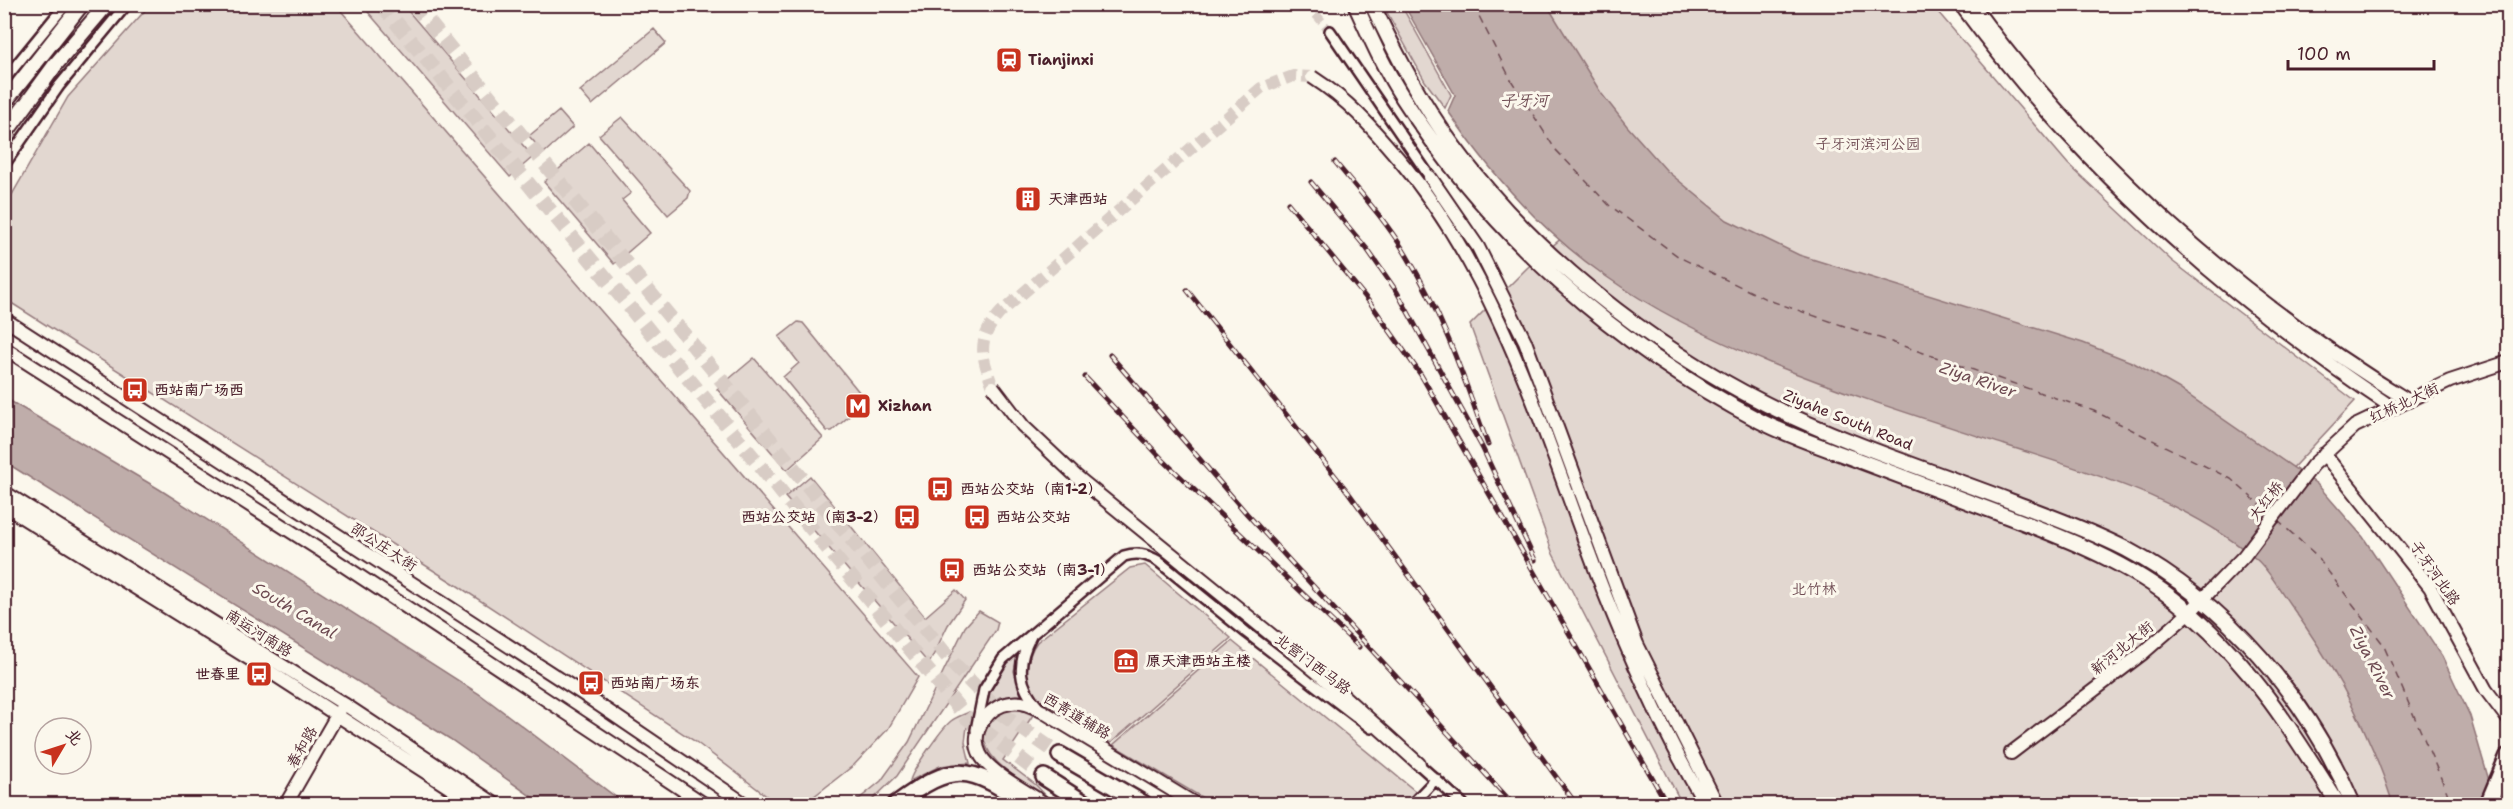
<svg xmlns="http://www.w3.org/2000/svg" width="2513" height="809" viewBox="0 0 2513 809" font-family="'Shantell Sans','LXGW WenKai TC',sans-serif">
  <style>
    .green { fill: #e2d7d0; stroke: #967b7e; stroke-width: 1.5 }
    .water { fill: #bfadaa; stroke: #907477; stroke-width: 1.5 }
    .lines { fill: none; stroke-linecap: round; stroke-linejoin: round }
    .ferry { stroke: #6d4a51; stroke-width: 1.5; stroke-dasharray: 8 6; stroke-linecap: butt }
    .minor-tunnel { stroke: #d8ccc5; stroke-width: 9; stroke-dasharray: 9 4.5; stroke-linecap: butt }
    .tertiary-tunnel { stroke: #d8ccc5; stroke-width: 12; stroke-dasharray: 12 6; stroke-linecap: butt }
    .trunk-tunnel { stroke: #d8ccc5; stroke-width: 15; stroke-dasharray: 15 8; stroke-linecap: butt }
    .minor-casing { stroke: #4a1f2b; stroke-width: 14 }
    .tertiary-casing { stroke: #4a1f2b; stroke-width: 16 }
    .secondary-casing { stroke: #4a1f2b; stroke-width: 18 }
    .primary-casing { stroke: #4a1f2b; stroke-width: 20 }
    .trunk-casing { stroke: #4a1f2b; stroke-width: 20 }
    .minor { stroke: #fbf7ec; stroke-width: 9 }
    .tertiary { stroke: #fbf7ec; stroke-width: 12 }
    .secondary { stroke: #fbf7ec; stroke-width: 14 }
    .primary { stroke: #fbf7ec; stroke-width: 15 }
    .trunk { stroke: #fbf7ec; stroke-width: 15 }
    .rail-casing { stroke: #4a1f2b; stroke-width: 5 }
    .rail { stroke: #fbf7ec; stroke-width: 3; stroke-dasharray: 9; stroke-linecap: butt }
    .tertiary-bridge-casing { stroke: #4a1f2b; stroke-width: 16; stroke-linecap: butt }
    .tertiary-bridge { stroke: #fbf7ec; stroke-width: 12 }
    .labels { text-anchor: middle; stroke-width: 6; stroke-linejoin: round; paint-order: stroke }
    .poi-label { font-size: 15px; font-weight: bold; fill: #4a1f2b; stroke: #fbf7ec; text-anchor: start }
    .park-label { font-size: 15px; fill: #704d54; stroke: #fbf7ec }
    .street-label { font-size: 15px; fill: #4a1f2b; stroke: #fbf7ec }
    .water-label { font-size: 16px; font-style: italic; fill: #6d4a51; stroke: #fbf7ec }
  </style>
  <rect width="100%" height="100%" fill="#fbf7ec"/>
  <filter id="ink" filterUnits="userSpaceOnUse"><feTurbulence type="fractalNoise" baseFrequency=".0167" numOctaves="2"/><feDisplacementMap in="SourceGraphic" scale="12" xChannelSelector="R" yChannelSelector="G"/><feConvolveMatrix kernelMatrix="1 2 1 2 8 2 1 2 1" color-interpolation-filters="sRGB"/></filter>
  <g filter="url(#ink)">
    <!-- green -->
    <path class="green" d="M150 5H336L918 677 888 729 854 765 804 804H777L696 742 458 586 5 299V207L68 97Z
      M362 5H403L533 157 510 177Z
      M1383 5H1401L1451 95 1445 108 1425 81Z
      M1526 5H1932L2068 164 2172 261 2355 401 2286 475 1756 254 1657 184Z
      M654 29 666 43 592 105 580 91Z
      M559 111 573 127 544 153 529 136Z
      M622 117 690 191 688 198 668 215 599 135Z
      M589 143 631 193 622 200 650 233 614 264 544 182Z
      M1571 230 2143 478 2268 562 2345 665 2404 804H1682L1553 554 1470 325 1527 268Z
      M798 322 803 323 864 398 863 404 832 431H827L783 377 799 363 779 337Z
      M754 358 823 438 787 470 717 389Z
      M810 476 925 617 956 590 965 600 948 625 929 664 785 497Z
      M1145 565 1231 638 1111 743C1095 732 1040 705 1031 691 1023 677 1028 654 1037 642L1130 568Z
      M979 611 998 622 996 630 897 776 868 804H853L881 781 909 742 965 627Z
      M1232 641 1431 804H1213L1113 745Z
      M1019 649 1014 671 1021 695 1000 697 985 706 995 679Z
      M1016 708 1033 715 1003 760 1036 785 1051 801C1030 785 969 757 988 724 994 714 1005 709 1016 708Z
      M969 712 965 742 970 763 940 766 910 781C911 772 942 728 951 721 956 717 963 715 969 712Z"/>
    <!-- water -->
    <path class="water" d="M1404 5H1547L1601 93 1627 126 1667 171 1727 220 1799 255 2083 343 2134 363 2178 388 2317 484 2363 537 2442 656 2470 716 2496 804H2393C2370 731 2334 665 2289 603 2279 589 2269 570 2256 559 2183 498 2094 474 2005 445 1872 401 1720 357 1604 275 1542 232 1491 174 1448 111L1455 95Z
      M5 398 159 489 481 695 625 804H542L450 739 5 462Z"/>
    <g class="lines">
      <!-- ferry -->
      <path class="ferry" d="M1473 4 1511 80 1555 149 1609 205 1679 257 1768 300 2094 411 2231 479 2269 513
        M2277 520 2315 554 2383 644 2447 792 2449 804"/>
      <!-- minor-tunnel -->
      <path class="minor-tunnel" d="M1307 4 1330 31"/>
      <!-- tertiary-tunnel -->
      <path class="tertiary-tunnel" d="M689 4 706 8 732 4
        M993 387C981 354 976 340 1001 312L1261 88 1293 76 1312 77"/>
      <!-- trunk-tunnel -->
      <path class="trunk-tunnel" d="M381 4 966 717 1044 777
        M414 4 956 667 1002 714 1060 755"/>
      <defs>
        <path id="minor" d="M1330 31 1430 177
          M4 80 66 4
          M4 165 59 86 127 4
          M1031 636C1017 663 1017 685 1039 708
          M976 730 984 690 1003 659 1124 556C1137 552 1146 554 1158 561L1247 633 1371 728
          M1416 762 1463 804
          M1412 804 1436 779"/>
        <path id="tertiary" d="M1960 4C2078 165 2227 298 2393 408
          M1972 4C2088 164 2241 299 2409 401
          M4 319 583 694 745 804
          M4 348 323 552 704 804
          M2324 454 2430 587 2486 690 2508 719
          M4 492 344 704 495 804
          M4 506 264 668 475 804
          M1318 673 1419 764
          M2011 753 2143 653 2190 612 2244 556 2313 465 2355 426 2450 381 2508 362
          M286 804 340 710
          M1045 804C1028 792 989 773 980 754 969 731 988 706 1011 703 1022 701 1032 706 1042 711L1195 804"/>
        <path id="secondary" d="M1355 4C1370 36 1384 69 1403 98 1491 235 1616 346 1760 421 1793 438 1829 449 1863 462 1915 482 1966 501 2017 520 2078 543 2141 569 2190 613 2255 670 2293 732 2338 804
          M1372 4C1396 54 1421 103 1454 147 1530 252 1650 346 1766 404 1844 443 1929 470 2010 501 2049 516 2089 530 2126 549 2228 603 2308 699 2353 804
          M4 103 82 4
          M4 135 56 64 107 4"/>
        <path id="primary" d="M896 804C955 761 967 765 1027 804
          M2488 804 2508 756"/>
        <path id="trunk" d="M1060 755 1144 804
          M1044 777 1086 804"/>
      </defs>
      <!-- minor casing -->
      <use href="#minor" class="minor-casing"/>
      <!-- tertiary casing -->
      <use href="#tertiary" class="tertiary-casing"/>
      <!-- secondary casing -->
      <use href="#secondary" class="secondary-casing"/>
      <!-- primary casing -->
      <use href="#primary" class="primary-casing"/>
      <!-- trunk casing -->
      <use href="#trunk" class="trunk-casing"/>
      <!-- minor -->
      <use href="#minor" class="minor"/>
      <!-- tertiary -->
      <use href="#tertiary" class="tertiary"/>
      <!-- secondary -->
      <use href="#secondary" class="secondary"/>
      <!-- primary -->
      <use href="#primary" class="primary"/>
      <!-- trunk -->
      <use href="#trunk" class="trunk"/>
      <defs>
        <path id="rail" d="M1335 162C1360 192 1387 222 1407 256 1443 315 1465 381 1488 445
          M1311 182 1367 249 1397 292 1482 447 1535 560
          M1288 203 1371 304 1421 375 1667 804
          M1187 290 1348 492 1576 804
          M1110 355 1247 514 1513 804
          M1085 377 1163 460 1359 647"/>
      </defs>
      <!-- rail casing -->
      <use href="#rail" class="rail-casing"/>
      <!-- rail -->
      <use href="#rail" class="rail"/>
      <defs>
        <path id="tertiary-bridge" d="M1312 77C1349 101 1368 123 1397 157 1504 283 1545 441 1604 592 1633 665 1665 736 1705 804
          M1430 177 1478 247 1525 341 1637 644 1717 804
          M993 387 1023 426 1077 477 1318 673"/>
      </defs>
      <!-- tertiary-bridge casing -->
      <use href="#tertiary-bridge" class="tertiary-bridge-casing"/>
      <!-- tertiary-bridge -->
      <use href="#tertiary-bridge" class="tertiary-bridge"/>
    </g>
  </g>
  <!-- icons -->
  <defs>
    <symbol id="station-square" viewBox="-11 -11 22 22"><rect x="-9" y="-9" width="18" height="18" rx="4" fill="#c8321e" stroke="#fbf7ec"/><path d="M-3-6H3Q5-6 5-4V2Q5 4 3 4L4.5 6H3L1.5 4h-3L-3 6H-4.5L-3 4Q-5 4-5 2V-4Q-5-6-3-6ZM-3.5-4v3h7v-3ZM-3.5 1v1.5H-2V1ZM2 1v1.5H3.5V1Z" fill="#fff"/></symbol>
    <symbol id="building-square" viewBox="-11 -11 22 22"><rect x="-9" y="-9" width="18" height="18" rx="4" fill="#c8321e" stroke="#fbf7ec"/><path d="M-4-6H4V6H1V3H-1V6H-4ZM-2.5-4.3h1.7v1.8h-1.7ZM.8-4.3h1.7v1.8H.8ZM-2.5-1h1.7V.8h-1.7ZM.8-1h1.7V.8H.8Z" fill="#fff"/></symbol>
    <symbol id="bus-square" viewBox="-11 -11 22 22"><rect x="-9" y="-9" width="18" height="18" rx="4" fill="#c8321e" stroke="#fbf7ec"/><path d="M-5-6H5V4H4V6H2V4H-2V6H-4V4H-5ZM-3.5-4V0h7V-4ZM-3.5 1.2v1.5H-2V1.2ZM2 1.2v1.5H3.5V1.2Z" fill="#fff"/></symbol>
    <symbol id="metro-square" viewBox="-11 -11 22 22"><rect x="-9" y="-9" width="18" height="18" rx="4" fill="#c8321e" stroke="#fbf7ec"/><path d="M-5.5 5V-5H-3L0 0L3-5H5.5V5H3V-.5L0 4L-3-.5V5Z" fill="#fff"/></symbol>
    <symbol id="museum-square" viewBox="-11 -11 22 22"><rect x="-9" y="-9" width="18" height="18" rx="4" fill="#c8321e" stroke="#fbf7ec"/><path d="M0-6L6-3V-2H-6V-3ZM-5-1h2V3h-2ZM-1-1h2V3h-2ZM3-1h2V3H3ZM-6 4H6V6H-6Z" fill="#fff"/></symbol>
  </defs>
  <g fill-rule="evenodd">
    <use href="#station-square" x="994" y="45" width="30" height="30"/>
    <use href="#building-square" x="1013" y="184" width="30" height="30"/>
    <use href="#bus-square" x="120" y="375" width="30" height="30"/>
    <use href="#metro-square" x="843" y="391" width="30" height="30"/>
    <use href="#bus-square" x="925" y="474" width="30" height="30"/>
    <use href="#bus-square" x="892" y="502" width="30" height="30"/>
    <use href="#bus-square" x="962" y="502" width="30" height="30"/>
    <use href="#bus-square" x="937" y="555" width="30" height="30"/>
    <use href="#museum-square" x="1111" y="646" width="30" height="30"/>
    <use href="#bus-square" x="244" y="659" width="30" height="30"/>
    <use href="#bus-square" x="576" y="668" width="30" height="30"/>
  </g>
  <g class="labels">
    <!-- poi labels -->
    <g class="poi-label">
      <text x="1028" y="65">Tianjinxi</text>
      <text x="1048" y="204">天津西站</text>
      <text x="154" y="395">西站南广场西</text>
      <text x="878" y="411">Xizhan</text>
      <text x="960" y="494">西站公交站（南1-2）</text>
      <text x="888" y="522" text-anchor="end">西站公交站（南3-2）</text>
      <text x="996" y="522">西站公交站</text>
      <text x="972" y="575">西站公交站（南3-1）</text>
      <text x="1146" y="666">原天津西站主楼</text>
      <text x="240" y="679" text-anchor="end">世春里</text>
      <text x="610" y="688">西站南广场东</text>
    </g>
    <!-- park labels -->
    <g class="park-label">
      <text x="1868" y="149">子牙河滨河公园</text>
      <text x="1814" y="594">北竹林</text>
    </g>
    <!-- street labels -->
    <g class="street-label">
      <text transform="translate(2404 403) rotate(-25)" y="5">红桥北大街</text>
      <text transform="translate(1848 420) rotate(22)" y="5">Ziyahe South Road</text>
      <text transform="translate(2266 501) rotate(-52)" y="5">大红桥</text>
      <text transform="translate(384 547) rotate(33)" y="5">邵公庄大街</text>
      <text transform="translate(2435 573) rotate(55)" y="5">子牙河北路</text>
      <text transform="translate(259 633) rotate(32)" y="5">南运河南路</text>
      <text transform="translate(2122 648) rotate(-39)" y="5">新河北大街</text>
      <text transform="translate(1313 664) rotate(37)" y="5">北营门西马路</text>
      <text transform="translate(1077 716) rotate(31)" y="5">西青道辅路</text>
      <text transform="translate(302 747) rotate(-60)" y="5">春和路</text>
    </g>
    <!-- water labels -->
    <g class="water-label">
      <text x="1524" y="106">子牙河</text>
      <text transform="translate(1978 379) rotate(19)" y="6">Ziya River</text>
      <text transform="translate(295 610) rotate(31)" y="6">South Canal</text>
      <text transform="translate(2373 662) rotate(63)" y="6">Ziya River</text>
    </g>
  </g>
  <!-- margin -->
  <rect width="2513" height="809" fill="none" stroke="#fbf7ec" stroke-width="24"/>
  <rect x="12" y="12" width="2489" height="785" fill="none" stroke="#4a1f2b" stroke-width="2" filter="url(#ink)"/>
  <!-- north arrow -->
  <g transform="translate(63 746) rotate(51)"><circle r="28" fill="#fbf7ec" stroke="#b4a19f" stroke-width="1.5"/>
  <path d="M0-4.5L10 22L0 15L-10 22Z" fill="#c8321e"/>
  <text y="-9" font-size="16" font-weight="bold" text-anchor="middle" fill="#4a1f2b">北</text>
  </g>
  <!-- scale -->
  <path d="M2288 60v9h146v-9" fill="none" stroke="#4a1f2b" stroke-width="3"/>
  <text x="2297" y="60" font-size="18" fill="#4a1f2b" stroke="#fbf7ec" stroke-width="4.5" paint-order="stroke">100 m</text>
</svg>
